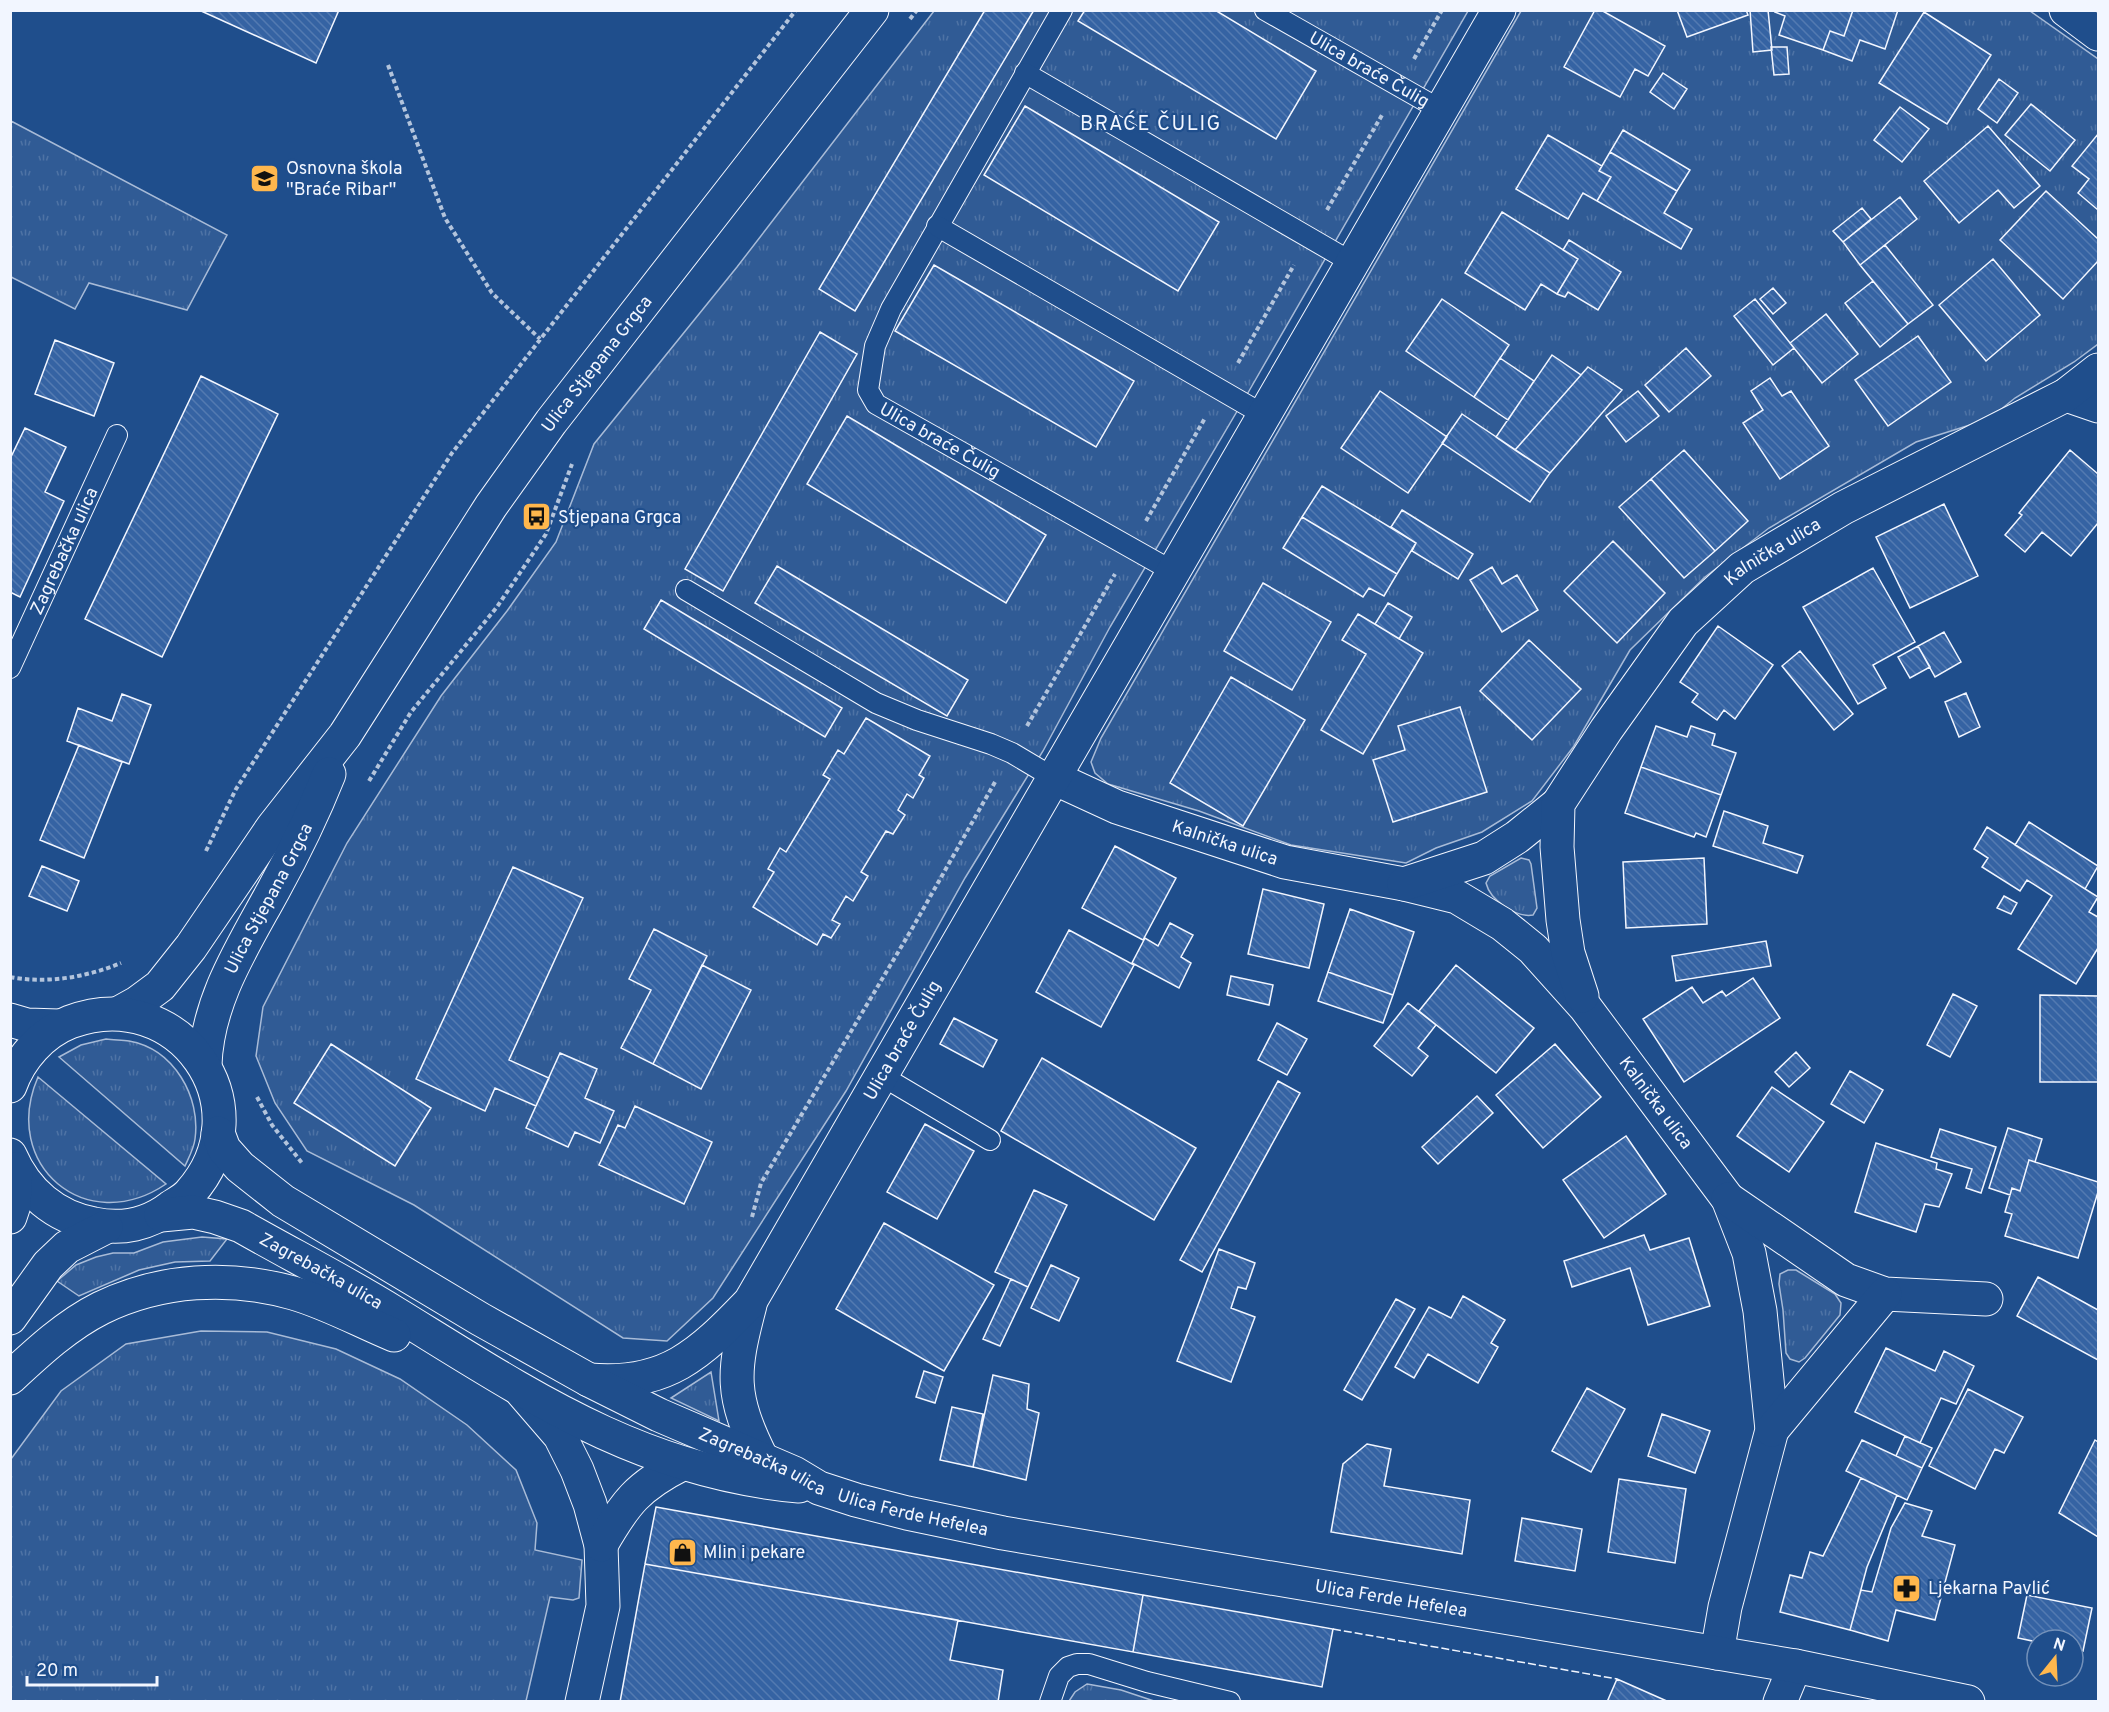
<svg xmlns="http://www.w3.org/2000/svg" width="2109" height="1712" viewBox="0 0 2109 1712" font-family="Overpass,sans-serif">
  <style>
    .grass { fill: url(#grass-tufts); stroke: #a8bbd7; stroke-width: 1.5 }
    .building { fill: url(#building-back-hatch); stroke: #f2f6ff; stroke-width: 1.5 }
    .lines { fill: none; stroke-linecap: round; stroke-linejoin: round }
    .lane-casing { stroke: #f2f6ff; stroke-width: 22 }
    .street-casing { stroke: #f2f6ff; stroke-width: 35 }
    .primary-casing { stroke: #f2f6ff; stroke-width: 35 }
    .path { stroke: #b3c4dc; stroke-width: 4; stroke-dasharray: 4.5 3; stroke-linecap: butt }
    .lane { stroke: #1f4e8c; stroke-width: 20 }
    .street { stroke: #1f4e8c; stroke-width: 33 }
    .primary { stroke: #1f4e8c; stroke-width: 33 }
    .fence { stroke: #f2f6ff; stroke-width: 1.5; stroke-dasharray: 8 3; stroke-linecap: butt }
    .labels { text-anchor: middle; stroke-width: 4.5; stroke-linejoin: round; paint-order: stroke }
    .street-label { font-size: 18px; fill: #f2f6ff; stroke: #1f4e8c }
    .poi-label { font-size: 18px; fill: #f2f6ff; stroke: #1f4e8c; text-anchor: start }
    .neighbourhood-label { font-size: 20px; letter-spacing: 1.5px; fill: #f2f6ff; stroke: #1f4e8c }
  </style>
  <defs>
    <pattern id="grass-tufts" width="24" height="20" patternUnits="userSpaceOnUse" patternTransform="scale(1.5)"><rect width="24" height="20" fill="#305b95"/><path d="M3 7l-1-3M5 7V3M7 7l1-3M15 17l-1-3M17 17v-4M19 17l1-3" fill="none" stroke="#4e73a5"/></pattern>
    <pattern id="building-back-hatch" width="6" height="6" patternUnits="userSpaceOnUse" patternTransform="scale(1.5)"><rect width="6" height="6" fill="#3563a3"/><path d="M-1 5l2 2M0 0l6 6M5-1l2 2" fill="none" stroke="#537ab1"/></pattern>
  </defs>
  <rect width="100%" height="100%" fill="#1f4e8c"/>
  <!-- grass -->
  <path class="grass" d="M934 11H1468L1249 391 1110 627 1043 751 965 878 846 1091 713 1298 667 1341 623 1338 414 1205 307 1151 275 1103 256 1056 263 1007 347 843 441 696 507 611 556 542 594 444 737 267Z
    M1521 11H2030L2098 59V344L2074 362 2015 398 1989 419 1916 442 1769 528 1705 577 1630 650 1574 746 1532 801 1482 832 1436 848 1406 863 1291 845 1199 811 1108 784 1095 773 1091 762 1101 738Z
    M11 121 227 235 187 310 89 283 75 309 11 277Z
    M1521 858 1529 860 1531 864 1537 908 1533 915C1516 918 1490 900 1486 883L1490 876Z
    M106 1039C114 1040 122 1040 129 1041 174 1049 201 1097 195 1139 194 1148 189 1157 185 1166L59 1057 81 1045Z
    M38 1077 166 1184C86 1238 0 1165 38 1077Z
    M202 1237 227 1239 210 1261 175 1262 139 1270 79 1296 57 1281 76 1265 96 1257 113 1253H134L163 1242Z
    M1788 1270H1796L1835 1294 1841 1303 1840 1315 1805 1358 1799 1362 1790 1359 1786 1353 1783 1310 1779 1284 1780 1274Z
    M201 1331 267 1332 336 1349 400 1379 467 1425 516 1470 537 1523 535 1550 582 1560 579 1598 573 1600 550 1597 526 1701H11V1459L61 1391 126 1344Z
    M711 1372 719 1421 671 1398Z
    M1087 1684 1121 1690 1154 1701H1069L1075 1692Z"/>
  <!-- building -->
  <path class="building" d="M199 10H339L316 63Z
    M985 10H1034L855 311 819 289Z
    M1085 10H1215L1316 71 1276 139 1078 21Z
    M1595 10H1601L1665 46 1648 76 1635 69 1620 97 1564 67Z
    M1677 10H1746L1748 15 1687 37Z
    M1750 10H1768L1772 50 1753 52Z
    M1776 10H1853L1844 36 1830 31 1823 50 1779 35 1785 16 1775 12Z
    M1853 10H1898L1885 49 1860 40 1852 61 1823 50 1830 31 1844 36Z
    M1924 12 1991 55 1947 124 1879 83Z
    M1771 47H1787L1789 74 1774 75Z
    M1663 73 1687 89 1674 109 1650 92Z
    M1999 79 2018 93 1997 123 1978 109Z
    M2031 104 2075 140 2050 171 2005 135Z
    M1025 106 1219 222 1178 291 984 175Z
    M1900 107 1929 129 1902 162 1874 140Z
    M1988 126 2040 186 2014 208 1998 190 1959 223 1924 181Z
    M1623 130 1690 170 1677 191 1610 152Z
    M2098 134V210L2078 193 2089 179 2072 166Z
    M1548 135 1602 166 1599 171 1611 177 1597 201 1583 193 1568 219 1516 189Z
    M1610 152 1677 191 1664 213 1692 229 1681 249 1597 201 1611 177 1599 171Z
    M2046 191 2098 239V261L2063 299 2000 240Z
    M1900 197 1917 219 1860 265 1843 242Z
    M1862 208 1871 219 1843 242 1833 231Z
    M1502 212 1578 259 1557 294 1541 284 1525 310 1465 273Z
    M1569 240 1621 272 1598 310 1568 292 1565 297 1557 294 1578 259 1563 250Z
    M1885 245 1933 305 1908 324 1860 265Z
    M1993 259 2040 315 1986 361 1939 305Z
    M934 265 1134 381 1096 447 895 331Z
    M1873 281 1908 324 1880 347 1845 303Z
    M1773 288 1786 303 1773 314 1760 299Z
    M1442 299 1509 345 1474 397 1406 351Z
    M1755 299 1794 348 1773 365 1734 316Z
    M1826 314 1858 354 1822 383 1790 343Z
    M820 332 857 354 723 591 685 569Z
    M1918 336 1951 382 1888 426 1855 380Z
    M55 340 114 363 94 416 35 394Z
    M1686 348 1711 376 1669 412 1645 385Z
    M1552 355 1581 375 1515 450 1496 437Z
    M1500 358 1534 381 1508 420 1474 397Z
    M1588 367 1622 390 1550 473 1515 450Z
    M201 376 278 414 162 657 85 619Z
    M1770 378 1782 396 1791 391 1829 446 1780 479 1743 423 1763 410 1751 391Z
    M1380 391 1447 437 1408 493 1341 448Z
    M1638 391 1659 416 1626 442 1606 416Z
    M1462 414 1550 473 1530 502 1442 443Z
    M847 416 1046 535 1006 603 807 484Z
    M25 428 66 447 45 492 64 501 20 597 10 592V459Z
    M1684 450 1748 521 1715 551 1651 479Z
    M2070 450 2098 474V523L2071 556 2042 532 2025 552 2005 535 2022 515 2019 513Z
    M1651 479 1715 551 1684 578 1619 507Z
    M1322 486 1416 543 1397 574 1302 517Z
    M1944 504 1978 576 1910 608 1876 537Z
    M1402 510 1473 554 1458 579 1412 551 1416 543 1391 527Z
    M1302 517 1397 574 1384 596 1369 588 1363 597 1283 548Z
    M1613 541 1665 593 1617 643 1564 591Z
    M777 566 968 680 947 716 755 603Z
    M1492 567 1502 584 1517 575 1538 610 1502 632 1470 580Z
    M1873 568 1915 642 1873 665 1886 688 1858 704 1803 607Z
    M1263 583 1331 622 1292 690 1224 651Z
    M661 600 842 708 825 737 644 629Z
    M1388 603 1412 617 1399 639 1375 624Z
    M1358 614 1423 653 1363 754 1321 730 1366 654 1342 640Z
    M1718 626 1773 665 1735 719 1724 710 1717 720 1692 702 1698 694 1680 682Z
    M1944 632 1961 662 1935 677 1918 646Z
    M1529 640 1581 689 1532 740 1480 691Z
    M1918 646 1930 667 1910 678 1898 657Z
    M1800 651 1853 714 1834 730 1782 666Z
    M1231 677 1305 720 1243 826 1170 783Z
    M1966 693 1980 727 1959 737 1945 702Z
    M122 694 151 705 129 764 67 741 78 708 112 721Z
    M1460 707 1487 792 1393 822 1373 760 1405 750 1398 726Z
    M866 718 930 756 919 775 924 778 913 798 907 794 898 810 905 815 893 834 886 831 861 872 868 876 853 901 846 896 832 920 840 924 831 938 823 934 817 945 753 907 774 872 768 869 780 848 786 852 830 779 823 775 838 750 844 754Z
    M1656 726 1687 737 1691 726 1715 734 1712 745 1736 753 1721 795 1641 767Z
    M79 745 122 762 84 858 40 840Z
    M1641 767 1721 795 1706 837 1696 833 1694 837 1625 813Z
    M1724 811 1768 826 1763 843 1803 856 1797 873 1713 846Z
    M2029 822 2098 866 2085 889 2015 845Z
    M1987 827 2098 897 2089 912 2098 917V948L2076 984 2018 949 2052 896 2027 880 2020 891 1982 867 1988 858 1974 849Z
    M1115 846 1176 878 1143 940 1082 908Z
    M1704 858 1707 924 1626 928 1623 862Z
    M42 866 79 881 67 911 29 896Z
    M513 867 583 898 509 1060 549 1078 536 1106 495 1088 485 1111 416 1079Z
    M1263 889 1324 904 1309 968 1248 954Z
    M2004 896 2017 903 2011 914 1997 908Z
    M1350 909 1414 932 1393 995 1328 972Z
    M1170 923 1193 935 1181 957 1191 963 1179 988 1132 963 1145 938 1158 946Z
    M654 929 707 956 653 1064 621 1048 651 990 629 979Z
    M1069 930 1134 965 1101 1027 1036 992Z
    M1766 941 1771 966 1676 981 1672 956Z
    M702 965 751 990 701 1089 653 1064Z
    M1456 965 1534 1028 1496 1073 1419 1011Z
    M1328 972 1393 995 1383 1023 1318 1001Z
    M1231 976 1273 985 1269 1005 1227 995Z
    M1753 978 1780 1018 1684 1082 1643 1019 1692 987 1703 1003 1722 991 1726 996Z
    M1953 994 1977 1006 1950 1057 1927 1045Z
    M2040 995 2098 996V1082H2040Z
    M1408 1003 1436 1025 1418 1048 1428 1056 1412 1076 1374 1046Z
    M954 1018 997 1040 983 1067 940 1044Z
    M1277 1023 1307 1039 1287 1075 1258 1060Z
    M331 1044 431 1108 395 1166 294 1103Z
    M1555 1044 1601 1097 1543 1148 1496 1095Z
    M1796 1052 1810 1068 1789 1087 1775 1072Z
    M560 1053 597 1069 585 1098 614 1111 600 1143 575 1132 568 1147 526 1128Z
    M1042 1058 1196 1148 1154 1220 1001 1131Z
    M1850 1071 1883 1090 1864 1123 1831 1104Z
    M1278 1081 1300 1093 1202 1272 1180 1260Z
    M1772 1087 1824 1122 1789 1172 1737 1136Z
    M1477 1096 1493 1113 1438 1164 1422 1147Z
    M635 1106 712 1142 684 1204 599 1165 618 1125 625 1128Z
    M925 1124 974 1151 937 1219 887 1192Z
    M2008 1128 2042 1139 2035 1162 2029 1160 2020 1191 2012 1188 2010 1195 1989 1188Z
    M1940 1129 1996 1147 1981 1193 1966 1188 1972 1169 1931 1157Z
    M1626 1136 1666 1194 1604 1238 1563 1180Z
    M1876 1143 1937 1163 1936 1169 1952 1174 1939 1207 1925 1204 1916 1232 1855 1212Z
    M2029 1160 2098 1182V1192L2078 1258 2005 1236 2012 1214 2005 1212 2010 1195 2012 1188 2020 1191Z
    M1034 1190 1067 1205 1028 1287 995 1272Z
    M884 1223 994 1285 944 1371 836 1309Z
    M1644 1235 1650 1250 1689 1238 1710 1306 1648 1325 1630 1268 1572 1287 1564 1261Z
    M1219 1249 1255 1263 1246 1289 1238 1287 1231 1308 1255 1317 1231 1382 1177 1361Z
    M1051 1265 1079 1278 1059 1321 1031 1308Z
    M2038 1277 2098 1310V1360L2017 1316Z
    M1011 1279 1028 1287 1000 1346 983 1339Z
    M1463 1296 1505 1320 1491 1343 1498 1347 1478 1383 1428 1354 1414 1378 1395 1367 1429 1307 1451 1318Z
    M1396 1299 1415 1309 1362 1400 1344 1390Z
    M1886 1348 1935 1371 1944 1351 1974 1366 1956 1404 1941 1398 1920 1443 1855 1412Z
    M924 1371 943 1377 935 1403 916 1397Z
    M993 1375 1029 1384 1027 1409 1039 1413 1026 1480 973 1467Z
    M1587 1388 1625 1409 1591 1472 1552 1451Z
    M1968 1389 2023 1417 2004 1453 1995 1449 1975 1489 1929 1466Z
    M952 1407 983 1414 973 1467 940 1460Z
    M1662 1414 1710 1431 1695 1473 1648 1456Z
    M1905 1436 1932 1448 1922 1468 1896 1456Z
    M1862 1440 1922 1468 1907 1500 1846 1471Z
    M2095 1440 2098 1442V1537L2059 1513Z
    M1367 1444 1391 1449 1384 1486 1470 1500 1462 1554 1331 1532 1343 1464Z
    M1861 1478 1897 1495 1867 1567 1850 1630 1780 1612 1790 1575 1802 1578 1810 1552 1823 1556Z
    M1619 1479 1686 1489 1675 1563 1608 1552Z
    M1905 1503 1932 1511 1922 1536 1955 1545 1935 1620 1896 1610 1888 1641 1850 1630 1861 1590 1872 1592 1891 1528Z
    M656 1507 1143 1595 1133 1652 645 1564Z
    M1522 1518 1582 1529 1575 1571 1515 1561Z
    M645 1564 958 1620 950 1660 1003 1670 998 1702H620Z
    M1143 1595 1333 1629 1322 1687 1133 1652Z
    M2027 1595 2092 1608 2083 1651 2073 1649V1640H2037V1642L2018 1638Z
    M1617 1679 1669 1702H1607Z"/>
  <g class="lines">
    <defs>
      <g id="lane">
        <path id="s1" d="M1062 10 891 309 875 346 868 390 876 404 1174 572"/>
        <path id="s2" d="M1265 10 1441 110"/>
        <path d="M1025 73 1353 263"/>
        <path d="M937 226 1264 415"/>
        <path d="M686 590 876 703 917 720 991 744 1012 753 1054 778"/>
        <path id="s3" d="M10 668 117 435"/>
        <path d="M882 1076 990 1140"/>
        <path d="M1050 1702 1059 1676 1068 1667 1077 1664H1089L1147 1682 1230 1702"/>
      </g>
      <g id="street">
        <path d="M2066 10 2098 34"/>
        <path d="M2066 395 2098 406"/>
        <path id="s4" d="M1054 778 1117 807 1285 862 1404 884 1457 897 1502 924 1533 949 1585 1007 1728 1199 1749 1253 1760 1311 1772 1430 1725 1607 1717 1653"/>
        <path d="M1404 884 1484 858 1517 837 1558 804"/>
        <path id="s5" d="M1582 996 1568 953 1563 920 1557 847 1558 804 1606 730 1683 622 1742 568 1843 508 2066 395 2098 370"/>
        <path id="s6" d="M119 1013 137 1003 160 986 191 947 272 828 345 735 491 506 551 422 872 10"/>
        <path id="s7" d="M205 1065C207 1001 243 946 273 891 294 853 313 814 329 774"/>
        <path d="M1728 1199 1846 1280 1885 1294 1986 1299"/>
        <path d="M750 1305C732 1373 730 1395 762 1459"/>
        <path id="s8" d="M589 1380C666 1387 700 1354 750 1302L1499 10"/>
        <path d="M522 1392 560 1436 577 1470 590 1504 601 1545 603 1606 582 1702"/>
        <path d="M1772 1430 1885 1294"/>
        <path d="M601 1545C625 1503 638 1486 682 1464"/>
        <path d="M1780 1702 1795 1666"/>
      </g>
      <g id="primary">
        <path d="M10 1020 27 1025 59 1026"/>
        <path d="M10 1086C20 1058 42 1033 70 1022 179 981 267 1107 190 1193 185 1199 177 1203 171 1207 149 1224 122 1230 94 1224 55 1217 26 1192 10 1155"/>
        <path id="s9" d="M218 1133 224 1149 240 1167 283 1201 480 1319 589 1380 659 1415 794 1473 819 1488 856 1500 907 1513 1003 1533 1795 1666 1968 1702"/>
        <path id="s10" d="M161 1215 193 1212 215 1217 241 1226C292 1255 345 1282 395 1313 527 1394 640 1472 799 1486"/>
        <path d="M10 1217 14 1205 16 1169"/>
        <path d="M10 1318 48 1265 67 1247 106 1227"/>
        <path d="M10 1378C38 1352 67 1325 101 1308 161 1279 229 1275 293 1293 328 1303 360 1321 394 1335"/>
      </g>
    </defs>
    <!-- lane casing -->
    <use href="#lane" class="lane-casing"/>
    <!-- street casing -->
    <use href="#street" class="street-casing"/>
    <!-- primary casing -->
    <use href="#primary" class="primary-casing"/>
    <!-- path -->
    <path class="path" d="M910 19 917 10
      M1414 59 1442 10
      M388 65 445 218 492 293 540 339
      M1327 210 1382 115
      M1238 363 1294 265
      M1146 521 1205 418
      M1027 726 1115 574
      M369 781 411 712 497 607 546 534 572 464
      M206 851 236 789 452 453 796 10
      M10 977C47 984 87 977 121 963
      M257 1097 272 1125 302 1163
      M752 1217 761 1183 913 927 995 782"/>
    <!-- lane -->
    <use href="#lane" class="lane"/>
    <!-- street -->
    <use href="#street" class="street"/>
    <!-- primary -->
    <use href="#primary" class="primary"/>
    <!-- fence -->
    <path class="fence" d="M1333 1629 1617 1679"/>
  </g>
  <!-- icons -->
  <defs>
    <symbol id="school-square" viewBox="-11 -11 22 22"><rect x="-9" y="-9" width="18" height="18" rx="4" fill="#ffb74d" stroke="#1f4e8c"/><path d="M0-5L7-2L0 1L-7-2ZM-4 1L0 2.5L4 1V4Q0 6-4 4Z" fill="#111"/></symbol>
    <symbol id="bus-square" viewBox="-11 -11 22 22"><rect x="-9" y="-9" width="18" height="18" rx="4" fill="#ffb74d" stroke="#1f4e8c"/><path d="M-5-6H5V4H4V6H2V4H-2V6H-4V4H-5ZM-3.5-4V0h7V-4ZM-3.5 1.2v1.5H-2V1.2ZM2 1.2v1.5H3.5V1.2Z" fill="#111"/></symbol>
    <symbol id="shop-square" viewBox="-11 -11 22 22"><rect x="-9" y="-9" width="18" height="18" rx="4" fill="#ffb74d" stroke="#1f4e8c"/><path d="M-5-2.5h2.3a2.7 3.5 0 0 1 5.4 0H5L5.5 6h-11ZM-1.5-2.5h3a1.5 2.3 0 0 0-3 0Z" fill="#111"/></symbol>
    <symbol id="pharmacy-square" viewBox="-11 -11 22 22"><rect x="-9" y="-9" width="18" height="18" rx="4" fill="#ffb74d" stroke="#1f4e8c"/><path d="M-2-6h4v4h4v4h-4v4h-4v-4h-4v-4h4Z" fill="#111"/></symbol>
  </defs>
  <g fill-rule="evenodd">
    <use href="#school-square" x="248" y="162" width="33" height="33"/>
    <use href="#bus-square" x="520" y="500" width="33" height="33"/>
    <use href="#shop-square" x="666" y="1536" width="33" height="33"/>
    <use href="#pharmacy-square" x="1890" y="1572" width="33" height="33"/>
  </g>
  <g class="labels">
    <!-- street labels -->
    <g class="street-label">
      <text dy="6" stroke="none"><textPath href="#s2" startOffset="120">Ulica braće Čulig</textPath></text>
      <text dy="6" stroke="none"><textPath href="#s6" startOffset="810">Ulica Stjepana Grgca</textPath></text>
      <text dy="6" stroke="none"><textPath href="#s1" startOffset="519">Ulica braće Čulig</textPath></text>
      <text dy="6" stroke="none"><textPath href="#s3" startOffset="129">Zagrebačka ulica</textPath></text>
      <text dy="6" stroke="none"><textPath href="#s5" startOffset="530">Kalnička ulica</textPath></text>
      <text dy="6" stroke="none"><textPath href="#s4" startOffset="183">Kalnička ulica</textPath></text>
      <text dy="6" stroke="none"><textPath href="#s7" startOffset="180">Ulica Stjepana Grgca</textPath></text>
      <text dy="6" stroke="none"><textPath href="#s8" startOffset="490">Ulica braće Čulig</textPath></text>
      <text dy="6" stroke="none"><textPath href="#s4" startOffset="711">Kalnička ulica</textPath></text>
      <text dy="6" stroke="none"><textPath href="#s10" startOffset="174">Zagrebačka ulica</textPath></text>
      <text dy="6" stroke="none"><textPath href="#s9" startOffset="642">Zagrebačka ulica</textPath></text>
      <text dy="6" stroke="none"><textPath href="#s9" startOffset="802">Ulica Ferde Hefelea</textPath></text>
      <text dy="6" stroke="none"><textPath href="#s9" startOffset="1288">Ulica Ferde Hefelea</textPath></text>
    </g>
    <!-- poi labels -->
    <g class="poi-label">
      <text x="286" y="174">Osnovna škola<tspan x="286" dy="21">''Braće Ribar''</tspan></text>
      <text x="558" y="523">Stjepana Grgca</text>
      <text x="703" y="1558">Mlin i pekare</text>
      <text x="1928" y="1594">Ljekarna Pavlić</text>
    </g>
    <!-- neighbourhood labels -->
    <g class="neighbourhood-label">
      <text x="1151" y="130">BRAĆE ČULIG</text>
    </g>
  </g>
  <!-- border -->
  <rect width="2109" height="1712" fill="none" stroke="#f2f6ff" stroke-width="24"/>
  <!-- north arrow -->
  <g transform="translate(2055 1658) rotate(18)"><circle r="28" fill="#1f4e8c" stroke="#7391ba" stroke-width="1.5"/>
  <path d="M0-4.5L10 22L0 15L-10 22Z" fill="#ffb74d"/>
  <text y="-9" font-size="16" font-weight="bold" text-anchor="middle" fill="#f2f6ff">N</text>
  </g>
  <!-- scale -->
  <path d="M27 1676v9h130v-9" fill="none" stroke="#f2f6ff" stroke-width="3"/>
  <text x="36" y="1676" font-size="18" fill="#f2f6ff" stroke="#1f4e8c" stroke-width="4.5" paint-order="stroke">20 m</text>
</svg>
